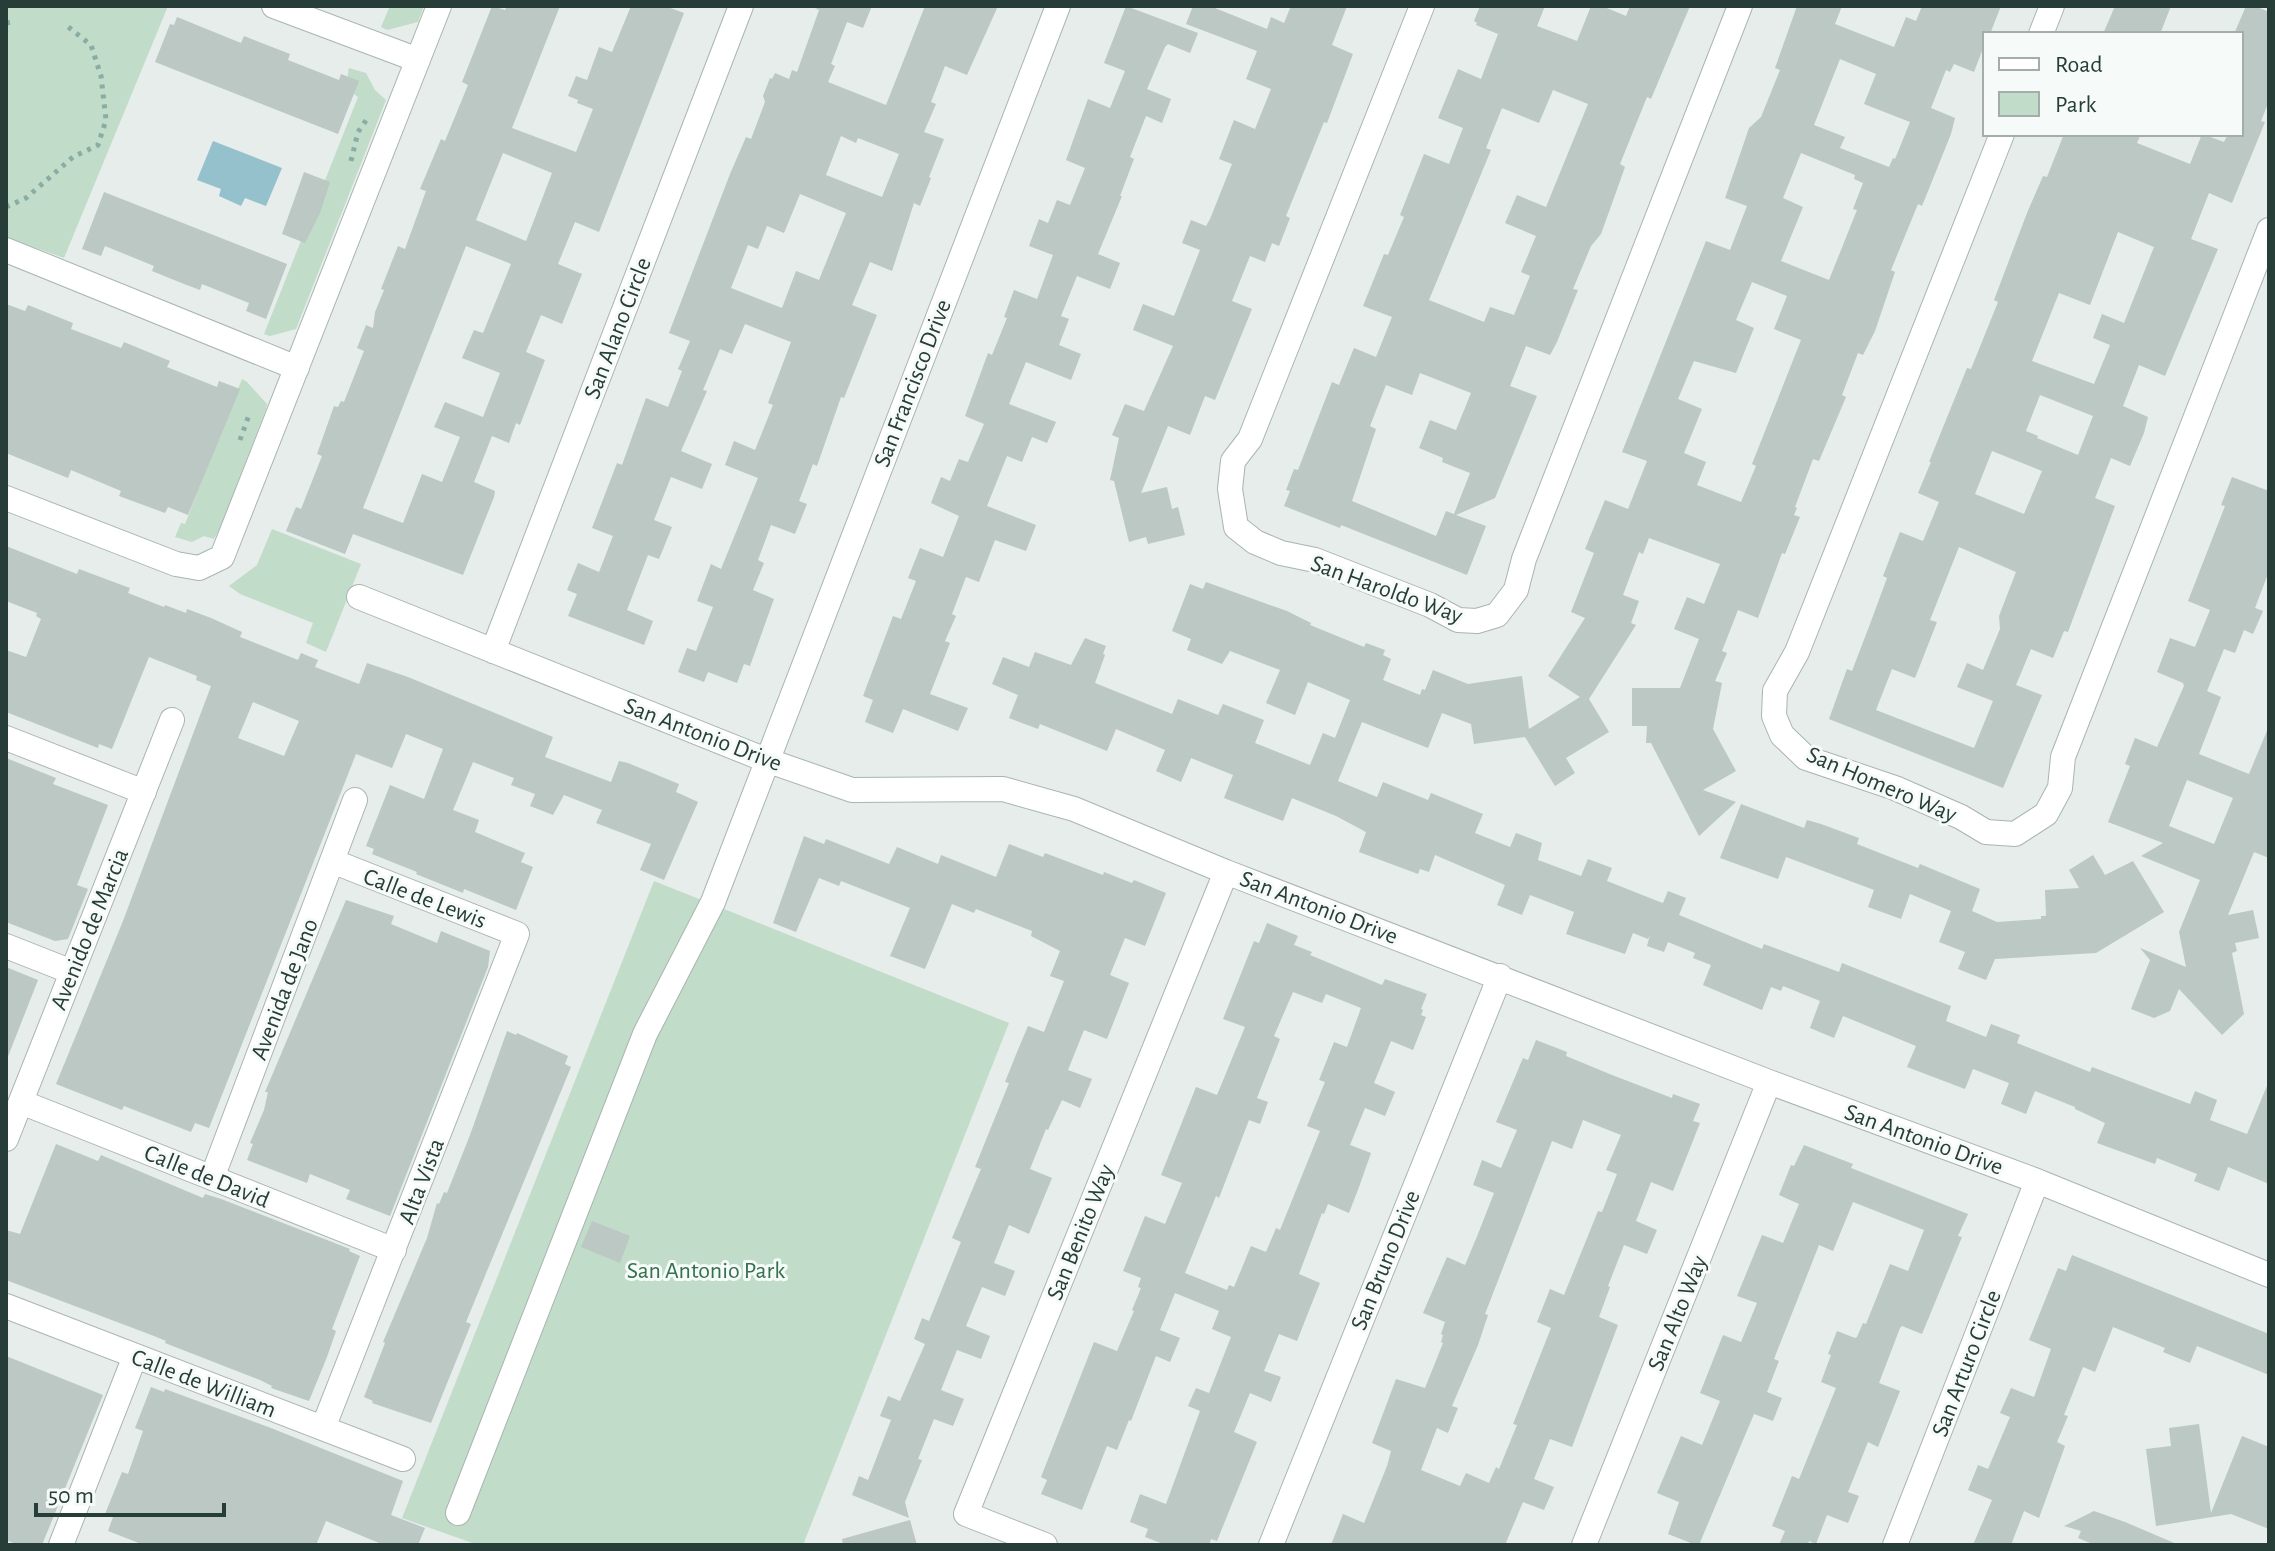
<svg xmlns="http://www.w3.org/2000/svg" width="2275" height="1551" viewBox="0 0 2275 1551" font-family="'Alegreya Sans',sans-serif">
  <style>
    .green { fill: #c1dcc9 }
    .water { fill: #94c1cc }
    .building { fill: #bbc8c3; fill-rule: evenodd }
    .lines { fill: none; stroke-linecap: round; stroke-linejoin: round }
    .minor-casing { stroke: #a9b5b1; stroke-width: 26 }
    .path { stroke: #89ada4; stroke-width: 5; stroke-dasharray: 4 6; stroke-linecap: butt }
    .minor { stroke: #fff; stroke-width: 24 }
    .labels { text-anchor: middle; stroke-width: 6; stroke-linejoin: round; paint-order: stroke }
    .street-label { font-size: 24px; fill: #263d38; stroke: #f6faf8 }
    .park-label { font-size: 24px; fill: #34714e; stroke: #f6faf8 }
  </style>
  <rect width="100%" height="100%" fill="#e6edea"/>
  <!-- green -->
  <path class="green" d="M6 6H168L64 258 6 237Z
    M390 6H424L418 22 387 30 381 27Z
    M349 68 366 73 375 90 386 100 296 329 270 336 264 334 358 97C348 91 346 78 349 68Z
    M242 379 247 382 267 404 266 409 219 531 214 539 204 536 192 542 175 537 181 523 185 524Z
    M272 529 361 564 326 652 306 643 313 623 240 594 229 586 257 565Z
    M654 881 1009 1023 803 1545H478L402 1518Z"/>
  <!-- water -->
  <path class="water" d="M213 141 282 168 266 206 245 198 241 206 219 196 221 189 197 180Z"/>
  <!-- building -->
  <path class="building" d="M492 6 505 10 507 6H560L512 128 576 152 593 109 577 103 578 100 568 96 576 76 587 80 599 47 612 52 631 6H665L684 13 599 232 575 222 558 264 582 274 562 324 541 315 526 352 545 360 520 425 516 423 509 443 492 436 474 482 495 491 494 497 463 575 353 534 345 554 286 531 296 507 301 509 322 456 317 454 334 406 338 407 341 401 344 402 364 351 357 348 366 325 373 328 375 312 384 290 381 289 398 246 405 249 426 191 420 189 441 139 445 141 447 136 468 85 462 82ZM503 153 552 173 526 241 476 220ZM466 246 511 264 483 333 474 330 462 358 500 373 483 417 445 402 434 427 460 437 442 482 422 474 403 523 363 508Z
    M811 6H872L863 28 847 22 831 64 835 66 828 82 886 105 925 6H998L967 75 945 66 931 102 936 104 924 132 944 139 929 177 931 178 920 206 914 203 892 271 870 262 852 305 877 315 844 398 841 397 817 466 813 464 799 501 807 504 795 534 771 525 758 560 764 563 753 590 774 599 750 666 744 664 737 683 708 672 704 682 678 672 687 648 696 651 713 607 697 601 711 564 721 569 758 478 725 465 734 441 755 450 773 405 768 403 791 342 745 324 732 354 720 349 703 390 707 391 681 451 712 464 702 489 671 477 654 520 672 527 659 559 648 555 627 610 653 621 644 645 568 616 577 594 567 590 578 563 599 572 613 536 592 528 617 463 622 465 646 398 668 407 682 371 678 369 690 341 669 333 730 174 746 137 751 139 765 102 763 96 770 78 772 79 775 73 789 79 792 70 797 72 819 10ZM841 136 856 143 858 138 899 154 882 197 826 175ZM800 194 846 213 819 280 796 271 782 308 731 288 748 245 758 249 767 226 784 233Z
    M1126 6 1198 33 1190 53 1168 44 1165 47 1147 89 1171 99 1162 123 1146 116 1130 157 1134 159 1120 196H1122L1098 254 1120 263 1110 289 1077 276 1061 316 1069 319 1059 345 1081 354 1071 380 1026 362 1009 404 1056 422 1047 443 1032 437 1022 462 1007 456 987 506 1036 525 1026 551 995 540 979 582 966 577 952 614 956 616 945 641 950 643 930 694 968 708 958 731 903 709 893 733 865 722 873 700 863 696 893 616 901 619 916 581 908 578 920 548 943 557 959 516 931 503 941 477 950 481 959 459 968 462 984 424 965 416 988 353 992 355 1007 318 1004 317 1014 290 1037 299 1053 255 1029 246 1039 219 1048 223 1057 200 1070 205 1085 168 1066 160 1088 99 1110 108 1125 71 1104 63Z
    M1193 6H1210L1267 29 1271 17 1284 23 1291 6H1347L1332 45 1353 54 1327 123 1324 122 1286 216 1290 218 1279 246 1272 243 1265 262 1250 256 1232 301 1252 309 1215 400 1205 396 1190 435 1168 426 1141 493 1167 487 1172 509 1178 507 1185 535 1148 544 1146 537 1129 542 1114 481 1110 480 1119 438 1112 435 1125 404 1144 411 1173 346 1133 330 1143 304 1174 316 1200 250 1182 243 1191 220 1206 226 1210 219 1232 164 1219 159 1234 120 1255 129 1271 89 1246 79 1257 51 1186 24Z
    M1480 6H1545L1537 26 1577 41 1591 6H1602L1626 16 1630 6H1690L1651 99 1647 97 1620 164 1625 167 1614 198 1601 234 1591 246 1573 289 1578 290 1557 342 1550 355 1526 346 1510 386 1537 396 1495 498 1456 515 1486 526 1467 575 1341 525 1340 528 1284 506 1290 491 1286 490 1294 469 1298 470 1332 382 1339 385 1354 348 1376 357 1392 317 1363 306 1384 254 1388 255 1404 217 1400 215 1424 154 1449 164 1463 128 1438 118 1458 69 1481 79 1498 34 1476 25 1477 23 1474 21ZM1553 90 1588 104 1546 207 1517 195 1505 223 1536 236 1521 272 1530 276 1514 315 1490 307 1484 322 1429 300 1491 150 1486 148 1502 108 1539 123ZM1420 373 1471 393 1456 430 1430 420 1419 448 1443 458 1442 462 1470 473 1454 514 1446 511 1436 536 1352 501 1376 429 1370 426 1386 385 1412 395Z
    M1797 6H1842L1835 24 1894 47 1906 17 1916 21 1922 6H2001L1990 34H1985V43L1974 72 1954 64 1950 72 1946 70 1931 108 1955 118 1951 134 1922 206 1918 204 1891 270 1895 272 1875 331 1863 355 1858 353 1842 395 1846 397 1819 461 1813 459 1795 507 1797 508 1794 515 1800 517 1785 554 1782 553 1758 618 1738 610 1722 651 1727 653 1715 681 1722 683 1713 729 1736 771 1703 790 1736 802 1699 836 1651 743H1646L1647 726H1632V688H1680L1699 639 1674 629 1687 597 1704 604 1720 564 1649 538 1643 554 1639 552 1623 595 1639 601 1631 623 1636 625 1589 699 1609 732 1566 758 1575 773 1555 786 1525 737 1474 744 1471 724 1442 713 1428 748 1362 722 1338 781 1377 797 1383 782 1428 800 1431 793 1483 814 1475 833 1510 847 1516 833 1542 843 1538 860 1581 876 1588 859 1612 868 1607 881 1660 902 1663 903 1668 891 1686 898 1679 915 1762 949 1764 944 1839 972 1842 963 1928 997 1951 1006 1946 1021 1986 1037 1991 1024 2020 1035 2017 1043 2090 1072 2092 1067 2190 1104 2195 1091 2217 1100 2210 1120 2247 1134 2269 1081V1184L2228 1167 2219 1191 2194 1181 2197 1174 2157 1158 2155 1164 2097 1143 2105 1123 2075 1109V1107L2035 1091 2026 1114 2001 1104 2009 1083 1973 1069 1965 1089 1907 1067 1916 1046 1865 1025 1843 1016 1834 1038 1810 1028 1820 1001 1783 986 1781 991 1771 987 1762 1010 1703 985 1711 965 1693 958 1695 953 1668 942 1664 952 1647 946 1650 935 1648 939 1633 933 1625 954 1566 934 1574 912 1530 895 1522 915 1497 905 1505 885 1435 855 1429 872 1420 869 1418 874 1359 852 1366 832 1336 816 1292 798 1283 821 1224 798 1233 775 1191 758 1181 782 1156 771 1165 750 1116 729 1107 751 1040 724 1038 729 1009 718 1018 695 992 684 1003 657 1029 667 1035 652 1071 665 1085 638 1106 646 1103 654 1105 655 1095 683 1172 714 1178 699 1218 715 1223 704 1264 720 1255 743 1310 765 1323 733 1335 738 1350 700 1308 682 1295 715 1266 703 1280 670 1230 651 1222 664 1187 650 1191 639 1172 631 1190 584 1203 589 1206 582 1287 611 1311 623 1310 625 1364 647 1366 643 1385 650 1383 655 1391 659 1383 680 1420 695 1422 689 1425 690 1433 670 1468 684 1522 676 1529 729 1580 697 1548 676 1585 618 1571 612 1594 553 1585 549 1605 500 1628 509 1647 461 1622 452 1706 241 1730 250 1747 206 1725 198 1749 128 1761 117 1780 70 1775 68ZM1840 59 1876 74 1864 104 1910 122 1895 159 1893 158 1889 167 1840 148 1845 137 1814 125ZM1801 153 1855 175 1854 179 1863 183 1853 209 1857 210 1829 280 1781 261 1803 207 1783 198ZM1752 282 1787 296 1774 329 1801 340 1752 464 1756 466 1741 502 1697 485 1706 462 1684 453 1702 409 1678 399 1694 361 1736 373 1754 328 1736 320Z
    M2115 6H2171L2160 34H2103Z
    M2246 6H2255L2269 12V101L2261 121 2265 122 2232 203 2209 193 2191 239 2218 249 2165 376 2139 365 2123 406 2148 417 2144 433 2130 466 2111 458 2095 498 2115 506 2068 632 2064 631 2053 658 2031 649 2016 685 2042 695 2003 788 1829 719 1847 669 1852 671 1870 624 1887 578 1883 576 1900 532 1923 541 1939 502 1918 493 1931 462H1929L1967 368 1971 369 1998 302 1994 300 2027 213 2043 176 2047 177 2064 134H2141L2137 143 2190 164 2202 134 2224 142 2228 134H2241V34H2234ZM2118 232 2154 247 2124 323 2102 314 2093 338 2110 345 2094 384 2032 361 2059 293 2090 305ZM2040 395 2093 416 2078 455 2037 438 2038 436 2026 431ZM1992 451 2042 471 2024 514 1975 494ZM1959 547 2016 572 1999 616 2000 629 1983 670 1967 663 1957 687 1993 701 1974 748 1876 710 1892 669 1915 678 1937 622 1930 620Z
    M177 17 241 43 244 36 290 54 288 60 339 80 341 74 359 81 338 134 155 62 170 24 174 25Z
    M304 172 330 182 320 213 305 243 282 234Z
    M104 192 287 264 266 319 246 311 249 303 202 284 200 290 179 282 152 271 154 266 105 246 101 256 82 249Z
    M6 304 25 311 28 305 73 323 71 329 121 348 124 342 170 361 167 367 217 387 219 381 240 389 188 515 168 507 165 513 119 496 121 491 71 470 68 478 6 453Z
    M2232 477 2269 491V571L2255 608 2263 611 2253 634 2244 630 2235 653 2224 649 2207 691 2221 697 2199 754 2249 774 2269 726V858L2254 852 2228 915 2253 910 2259 938 2235 943 2237 951 2232 953 2244 1014 2222 1035 2179 989 2170 1011 2154 1018 2131 1009 2150 960 2140 948 2186 967 2179 932 2200 880 2141 856 2163 843 2108 822 2130 766 2125 764 2135 738 2157 747 2184 686 2183 683 2157 672 2170 638 2195 647 2210 610 2188 601 2225 506 2221 505ZM2187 780 2233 798 2214 844 2169 826Z
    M6 546 77 574 79 569 111 581 130 588 128 593 164 607 165 605 186 613 187 609 211 618 242 632 240 637 298 660 301 653 318 660 315 667 359 684 367 663 408 677 553 737 545 757 611 782 619 761 628 763 679 784 676 792 698 802 664 880 640 870 651 844 596 823 602 810 564 795 553 815 530 806 535 794 511 785 514 778 473 762 453 810 479 820 475 832 525 853 521 862 533 867 516 910 464 889 463 893 416 874 417 872 372 854 374 849 366 846 390 785 424 799 443 749 406 734 392 768 356 754 209 1128 195 1123 191 1132 124 1106 122 1110 56 1084 123 921 211 686 196 680 197 676 149 657 112 749 99 744 98 748 6 712V650L26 657 41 619 36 616 37 613 6 601ZM253 702 299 721 284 756 238 738Z
    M6 758 56 778 53 784 108 805 77 885 88 889 68 939 55 941 6 922Z
    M1741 804 1804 828 1807 820 1821 824 1859 838 1857 844 1918 868 1920 864 1980 889 1972 911 1997 922 2041 919V916H2046L2045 890 2079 888 2069 870 2093 855 2105 875 2133 861 2164 912 2096 953 1995 959 1986 980 1958 969 1965 952 1939 942 1951 911 1910 894 1901 919 1868 907 1874 890 1786 857 1778 879 1720 858Z
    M804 836 824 844 826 839 889 864 897 847 938 864 941 855 996 877 1009 844 1043 857 1045 853 1103 875 1104 872 1132 883 1134 880 1166 893 1145 946 1125 938 1110 975 1129 983 1107 1039 1084 1030 1068 1070 1092 1079 1080 1108 1062 1100 1048 1130 1046 1129 1030 1169 1052 1178 1029 1234 1009 1225 994 1263 1015 1271 1005 1296 982 1287 966 1326 990 1336 981 1359 957 1350 941 1390 964 1399 953 1426 934 1419 918 1459 922 1460 905 1502 909 1518 852 1495 859 1476 868 1480 891 1420 880 1416 888 1396 900 1401 925 1344 914 1339 922 1318 929 1321 961 1242 952 1238 981 1169 975 1167 1009 1083 1005 1082 1015 1057 1028 1026 1044 1032 1064 981 1050 976 1060 951 1031 936 1032 931 976 909 974 913 952 904 925 969 890 956 910 908 841 881 839 886 819 878 796 932 773 923Z
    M346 900 394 916 391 924 437 943 441 931 490 951 488 967 390 1216 346 1199 350 1190 310 1174 307 1183 247 1160 253 1144 250 1143 264 1110 268 1092H265Z
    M1267 923 1298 936 1294 945 1312 952 1310 955 1382 985 1385 979 1427 994 1421 1009 1423 1010 1421 1015 1426 1017 1413 1050 1391 1041 1374 1083 1395 1092 1385 1116 1365 1108 1350 1145 1371 1153 1359 1187 1349 1213 1328 1204 1324 1214 1322 1213 1299 1274 1320 1283 1308 1313 1297 1341 1279 1334 1264 1371 1281 1377 1271 1402 1250 1393 1234 1432 1257 1442 1217 1541 1211 1539 1209 1545H1166L1145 1537 1148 1529 1130 1522 1140 1494 1166 1504 1200 1411 1188 1406 1196 1388 1209 1393 1231 1337 1212 1329 1219 1311 1175 1293 1160 1330 1180 1338 1170 1362 1156 1356 1131 1421 1129 1420 1117 1450 1107 1446 1082 1510 1041 1494 1047 1480 1041 1477 1094 1342 1117 1351 1134 1311 1132 1310 1141 1288 1138 1287 1141 1278 1123 1271 1145 1216 1165 1224 1182 1183 1161 1175 1196 1087 1217 1095 1245 1027 1223 1019 1254 941 1259 943ZM1293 992 1322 1003 1326 994 1361 1008 1347 1047 1334 1042 1319 1080 1325 1082 1307 1126 1320 1131 1280 1230 1276 1228 1266 1252 1251 1246 1234 1287 1229 1285 1227 1290 1185 1273 1216 1196 1219 1198 1249 1120 1260 1124 1268 1102 1257 1098 1280 1039 1274 1036Z
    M6 967 38 980 7 1059H6Z
    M507 1031 516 1035 517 1033 568 1056 565 1064 571 1067 466 1322 471 1324 431 1423 372 1403 373 1401 364 1397 385 1343 383 1342 427 1238 437 1203 439 1204 444 1192 447 1193 470 1135Z
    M1536 1040 1567 1052 1566 1056 1612 1075 1672 1098 1673 1094 1700 1104 1693 1121 1700 1123 1673 1191 1651 1182 1636 1221 1657 1230 1647 1254 1624 1245 1608 1286 1610 1287 1599 1317 1618 1325 1572 1447 1550 1439 1534 1479 1554 1487 1544 1510 1523 1502 1505 1545H1331L1343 1514 1364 1523 1387 1466 1391 1451 1372 1443 1396 1379 1425 1388 1443 1343 1441 1342 1443 1335 1441 1334 1445 1322 1423 1313 1447 1257 1465 1265 1478 1234 1494 1193 1473 1185 1482 1160 1501 1168 1517 1130 1496 1122 1523 1058 1528 1060ZM1583 1120 1621 1135 1606 1170 1617 1174 1602 1212 1598 1211 1564 1295 1550 1289 1537 1322 1551 1328 1513 1424 1517 1425 1499 1469 1496 1467 1489 1483 1466 1473 1460 1486 1421 1470 1437 1428 1448 1433 1458 1408 1452 1406 1478 1345 1488 1315 1485 1314 1552 1141 1572 1149Z
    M56 1144 98 1161 101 1155 203 1198 205 1194 221 1199 350 1249 349 1251 360 1256 332 1329 336 1331 327 1357 309 1401 271 1388 272 1386 260 1380 165 1343 166 1341 154 1336 6 1280V1230L20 1234Z
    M1804 1145 1853 1164 1851 1168 1968 1214 1958 1236 1962 1237 1922 1334 1902 1326 1900 1328 1879 1383 1900 1391 1878 1447 1868 1442 1848 1492 1859 1496 1848 1523 1827 1515 1816 1544 1809 1541 1808 1545H1779L1785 1531 1772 1526 1792 1476 1799 1479 1836 1388 1821 1382 1831 1355 1828 1354 1837 1331 1855 1338 1857 1337 1863 1323 1866 1324 1890 1264 1908 1271 1924 1230 1853 1202 1833 1251 1819 1245 1774 1359 1779 1361 1767 1392 1782 1398 1773 1421 1754 1414 1699 1545H1696L1668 1534 1679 1502 1657 1493 1681 1436 1702 1445 1720 1401 1700 1393 1723 1335 1741 1342 1757 1303 1737 1296 1762 1235 1783 1243 1799 1204 1779 1195 1791 1165 1794 1166Z
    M592 1221 630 1236 620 1263 581 1247Z
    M2072 1255 2269 1334V1375L2197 1346 2190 1363 2163 1352 2165 1348 2113 1327 2095 1372 2083 1367 2064 1415 2068 1416 2057 1442 2065 1446 2039 1518 2024 1511 2011 1545H1973L1992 1500 1968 1490 1978 1465 1988 1469 2010 1417 2000 1413 2011 1388 2034 1397 2051 1349 2029 1340 2058 1268 2066 1271Z
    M6 1356 103 1395 42 1545H18L6 1540Z
    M151 1387 164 1392 165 1389 271 1428 403 1481 391 1515 425 1528 418 1545H384L326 1521 316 1545H144L108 1531 113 1517 105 1514 122 1472 128 1474 143 1431 135 1428Z
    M2199 1424 2211 1513 2242 1436 2269 1447V1529L2231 1514 2156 1526 2146 1449 2171 1446 2169 1428Z
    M2094 1511 2125 1522 2179 1545H2095L2078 1538 2081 1531 2064 1526Z
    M910 1520 917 1545H843L842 1539Z"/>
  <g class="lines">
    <defs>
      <path id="minor" d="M274 6 418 60
        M1422 6 1250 439 1233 461 1230 489 1236 527 1255 542 1281 553 1315 560 1430 605 1458 620 1477 621 1497 615 1516 590 1524 559 1740 6
        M2041 34 2052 6
        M2002 134 1797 652 1775 691 1774 716 1782 735 1806 758 1895 788 1961 817 1986 832 2015 834 2046 814 2060 788 2063 757 2269 230
        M6 250 297 368
        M6 498 176 564 199 568 222 557 439 6
        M359 597 766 760 852 790 1003 789 1074 809 1226 872 1769 1082 2037 1181 2269 1275
        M493 651 741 6
        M6 738 144 792
        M6 946 72 972
        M21 1102 394 1250
        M6 1139 172 720
        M212 1178 355 800
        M6 1306 403 1459
        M323 1428 517 934 332 861
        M458 1513 645 1034 713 902 1058 6
        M61 1545 135 1356
        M1045 1545 966 1514 1226 872
        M1271 1545 1500 976
        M1584 1545 1769 1082
        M1895 1545 2037 1181"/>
    </defs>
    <!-- minor casing -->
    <use href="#minor" class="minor-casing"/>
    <!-- path -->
    <path class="path" d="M6 23 13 22
      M351 161 358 132 367 119
      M6 207 26 198 73 157 98 145 106 120 101 76 91 45 67 26
      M240 440 249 415"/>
    <!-- minor -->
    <use href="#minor" class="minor"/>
  </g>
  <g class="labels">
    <!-- street labels -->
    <g class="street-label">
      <text transform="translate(617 328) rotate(-69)" y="8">San Alano Circle</text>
      <text transform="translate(912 383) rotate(-69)" y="8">San Francisco Drive</text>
      <text transform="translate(1387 589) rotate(20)" y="8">San Haroldo Way</text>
      <text transform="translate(703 734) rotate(21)" y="8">San Antonio Drive</text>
      <text transform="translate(1882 784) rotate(23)" y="8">San Homero Way</text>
      <text transform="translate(425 898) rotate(21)" y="8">Calle de Lewis</text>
      <text transform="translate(1319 907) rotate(21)" y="8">San Antonio Drive</text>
      <text transform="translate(89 929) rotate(-68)" y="8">Avenido de Marcia</text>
      <text transform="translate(284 989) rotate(-69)" y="8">Avenida de Jano</text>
      <text transform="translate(1924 1139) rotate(20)" y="8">San Antonio Drive</text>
      <text transform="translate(207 1176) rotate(22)" y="8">Calle de David</text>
      <text transform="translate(421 1181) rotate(-69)" y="8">Alta Vista</text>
      <text transform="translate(1080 1232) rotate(-68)" y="8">San Benito Way</text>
      <text transform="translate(1385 1260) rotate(-68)" y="8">San Bruno Drive</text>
      <text transform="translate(1677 1313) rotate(-68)" y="8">San Alto Way</text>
      <text transform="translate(1966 1363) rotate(-69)" y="8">San Arturo Circle</text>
      <text transform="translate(204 1383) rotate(21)" y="8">Calle de William</text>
    </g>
    <!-- park labels -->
    <g class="park-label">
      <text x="706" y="1278">San Antonio Park</text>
    </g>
  </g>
  <!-- border -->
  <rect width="2275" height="1551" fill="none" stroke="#263d38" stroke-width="16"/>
  <!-- legend -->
  <rect x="1983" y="32" width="260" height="104" fill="#f6faf8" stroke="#a3aeab" stroke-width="2"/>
  <rect x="1999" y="58" width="40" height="12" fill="#ffffff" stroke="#a3aeab" stroke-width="2"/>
  <text x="2055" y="72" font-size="24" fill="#263d38">Road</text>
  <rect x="1999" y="92" width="40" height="24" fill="#c1dcc9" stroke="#a3aeab" stroke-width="2"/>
  <text x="2055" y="112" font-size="24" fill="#263d38">Park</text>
  <!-- scale -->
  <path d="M36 1503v12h188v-12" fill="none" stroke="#263d38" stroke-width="4"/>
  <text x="48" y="1503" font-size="24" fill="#263d38" stroke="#f6faf8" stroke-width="6" paint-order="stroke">50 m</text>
</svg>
